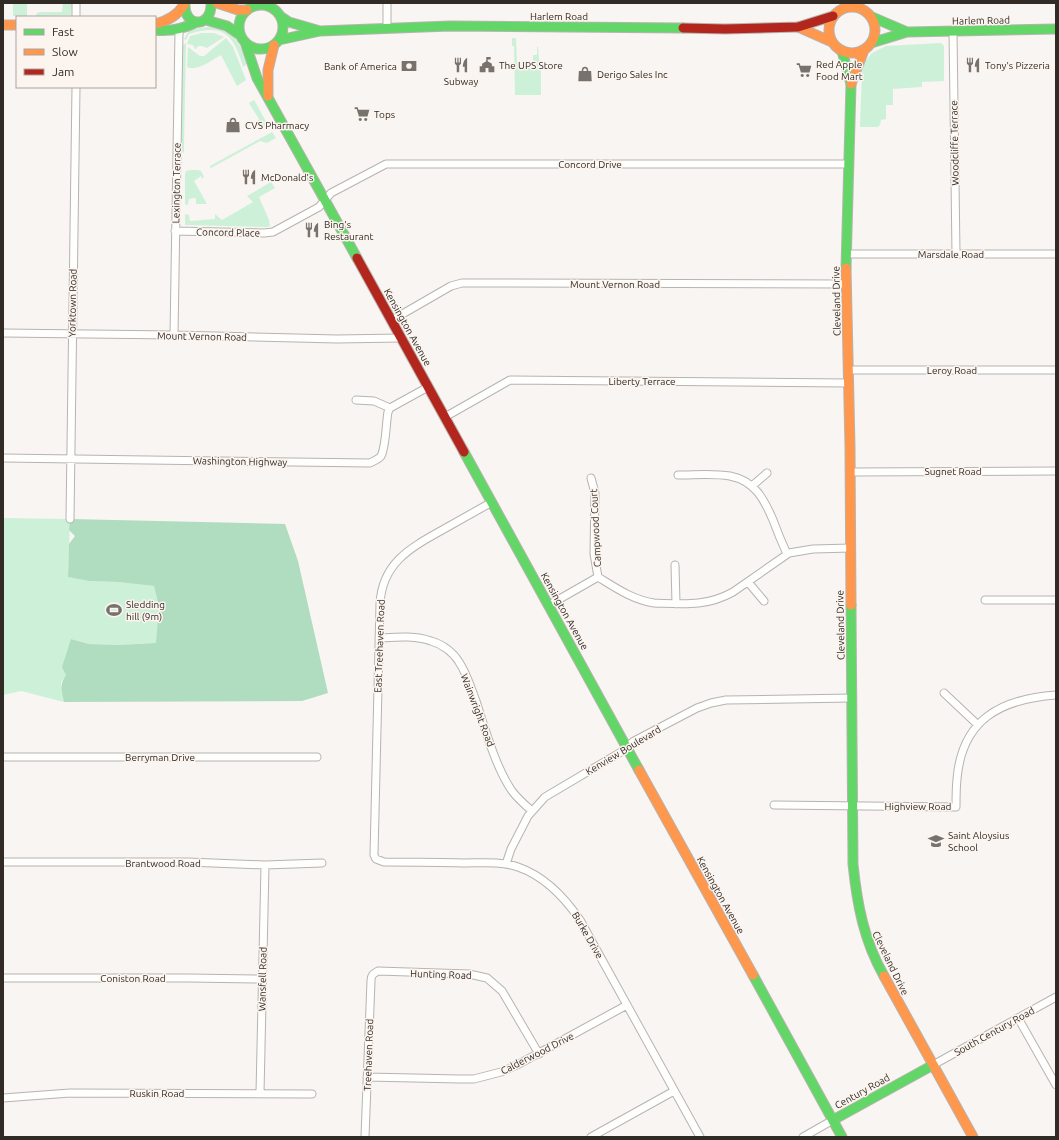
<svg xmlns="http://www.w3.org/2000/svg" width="1059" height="1140" viewBox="0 0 1059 1140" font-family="Ubuntu,sans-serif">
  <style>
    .green { fill: #cdf1d8 }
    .forest { fill: #b0dcbf }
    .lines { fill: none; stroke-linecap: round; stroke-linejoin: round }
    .street-casing { stroke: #b8b3af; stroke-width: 9 }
    .fast-casing { stroke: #b8b3af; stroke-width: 11 }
    .slow-casing { stroke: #b8b3af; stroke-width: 11 }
    .jam-casing { stroke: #b8b3af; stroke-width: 11 }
    .street { stroke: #fefefd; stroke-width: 7 }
    .fast { stroke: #63d668; stroke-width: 9 }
    .slow { stroke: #ff974d; stroke-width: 9 }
    .jam { stroke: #b3261e; stroke-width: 9 }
    .labels { text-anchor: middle; stroke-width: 3; stroke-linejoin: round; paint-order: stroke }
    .street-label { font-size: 10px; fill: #322b25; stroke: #fcf4ee }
    .poi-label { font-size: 10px; fill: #322b25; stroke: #fcf4ee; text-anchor: start }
  </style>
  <rect width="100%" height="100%" fill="#f8f5f2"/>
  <!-- green -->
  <path class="green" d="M13 3H27V16H13Z
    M63 3H72L71 15 36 16 37 13 40 12H62Z
    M213 26C237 33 239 42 247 64L243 67C234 35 224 23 189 34L186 40 184 39 189 30Z
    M202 33H214L224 37 207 48 202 46H198L196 49H195L193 45 187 44 190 36Z
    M226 38 233 47 246 80 237 86 221 55C212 60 197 72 187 67L188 47 200 56H204Z
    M512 38H516L517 62 521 63V68H533V55H537V46L538 47 539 60 541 62V95H515L514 46H512Z
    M186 43 184 145V153L182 152 181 148 183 45Z
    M941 43 944 46V81L922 82V87L893 89V105H886V119L881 120 880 125 878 127H860L862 74 864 63 872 53 886 46Z
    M254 100 268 125 262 128 260 127 257 122 259 119 249 103Z
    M272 132 276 138 267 143 260 141 211 168 210 167V166Z
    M191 170C200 170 201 169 204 177L202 179 201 176 194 181 207 204H196V198L189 199 188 205 185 204V174L186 171Z
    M271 182 275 188 259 197 269 220 270 226 267 227 185 225V214L189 215 190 221 215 219V214L222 220 253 202 247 196Z
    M3 518 70 519 68 577 89 581 118 582 154 586 159 607 157 643 118 645 89 644 71 639 66 675 61 682 64 702 21 691 3 695Z"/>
  <!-- forest -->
  <path class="forest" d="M70 519 285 524 298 561 328 693 302 701 64 702C62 692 59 684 66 675L62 667 71 639 89 644 118 645 156 643 159 607 154 586 118 582 89 581 68 577 69 544 75 536 69 530Z"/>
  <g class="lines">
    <defs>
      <path id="street" d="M76 3V17
        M387 3V28
        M953 31 956 254
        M175 231 264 233 273 232 319 207 331 193 386 164H848
        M846 254H1056
        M392 320 451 286 462 283 847 284
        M3 333 174 335 337 339 401 338
        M174 335 179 31
        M849 370H1056
        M356 400 374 401 390 408
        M445 417 510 380 849 383
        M3 458 370 463C374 461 379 459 381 456 386 447 386 422 388 412L390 408 428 387
        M850 472 1056 471
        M678 475C695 475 713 473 730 476 755 481 764 499 773 520 777 531 782 543 787 554
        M591 478 595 493 594 554 598 577
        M752 486 767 473
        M492 502C476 511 460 520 444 529 412 547 382 562 380 604L374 855 376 859 384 862C410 862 437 862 463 863 481 863 501 861 518 867 544 876 565 898 580 920L700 1137
        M70 519 76 87
        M675 565 676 604
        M598 577C616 588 633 600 654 603 683 604 706 607 733 592L789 553 813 549 851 548
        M748 582 764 601
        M985 600H1056
        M549 605 598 577
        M379 638C396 637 415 635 431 641 442 644 453 652 459 662 467 674 471 688 476 701 485 729 496 768 512 791 518 799 525 805 532 811
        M944 693 978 725
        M3 757H317
        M774 805 956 807C956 798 956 789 957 779 962 719 1001 699 1056 695
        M3 862H188L265 865 322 863
        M506 864 511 849 528 816 545 797 621 752 634 741 697 708 711 703 726 700 852 698
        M3 978H188L262 979
        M1018 1018 1056 1085
        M933 1065 1056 997
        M367 1077 459 1079H474L501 1072 517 1065 627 1005
        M260 1093 265 865
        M3 1098 70 1093 312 1094
        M365 1137 371 981C371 975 373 974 378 971L469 974 487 978 502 991 539 1054
        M591 1137 674 1091
        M803 1137 833 1120"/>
      <path id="fast" d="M185 3C183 28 212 29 211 3
        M239 27a22 22 0 1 1 44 0a22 22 0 1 1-44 0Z
        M280 16 289 22 320 31
        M872 17 907 32
        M206 20 227 26 240 35
        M155 30C171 32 183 29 197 22
        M279 40 320 31 450 26 683 28
        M245 42 257 78 357 258
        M871 43 907 32 1056 29
        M842 51 851 84 846 268
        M464 452 639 770
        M851 605 853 864C857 904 864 941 884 976
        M753 975 842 1137
        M833 1120 933 1065"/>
      <path id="slow" d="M217 3 238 10H247
        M829 30a23 23 0 1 1 46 0a23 23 0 1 1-46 0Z
        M155 24C168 21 177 16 184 5
        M3 25H17
        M798 27 832 42
        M851 84 864 50
        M268 96V70L274 45
        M846 268 850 447 851 605
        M639 770 753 975
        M884 976 973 1137"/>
      <path id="jam" d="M683 28 725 29 798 27 833 16
        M357 258 464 452"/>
    </defs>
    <!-- street casing -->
    <use href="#street" class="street-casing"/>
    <!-- fast casing -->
    <use href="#fast" class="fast-casing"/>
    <!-- slow casing -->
    <use href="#slow" class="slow-casing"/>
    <!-- jam casing -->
    <use href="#jam" class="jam-casing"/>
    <!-- street -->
    <use href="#street" class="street"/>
    <!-- fast -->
    <use href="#fast" class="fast"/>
    <!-- slow -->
    <use href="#slow" class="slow"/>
    <!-- jam -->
    <use href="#jam" class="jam"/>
  </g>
  <!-- icons -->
  <defs>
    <symbol id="restaurant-bare" viewBox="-9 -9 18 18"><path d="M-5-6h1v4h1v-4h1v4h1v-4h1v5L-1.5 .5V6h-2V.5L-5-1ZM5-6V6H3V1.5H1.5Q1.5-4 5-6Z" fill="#77726d" stroke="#fcf4ee" stroke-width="2.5" paint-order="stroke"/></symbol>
    <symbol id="civic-bare" viewBox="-9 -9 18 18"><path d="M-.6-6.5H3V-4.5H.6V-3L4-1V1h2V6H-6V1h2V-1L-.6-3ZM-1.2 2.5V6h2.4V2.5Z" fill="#77726d" stroke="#fcf4ee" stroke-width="2.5" paint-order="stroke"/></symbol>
    <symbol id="bank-bare" viewBox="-9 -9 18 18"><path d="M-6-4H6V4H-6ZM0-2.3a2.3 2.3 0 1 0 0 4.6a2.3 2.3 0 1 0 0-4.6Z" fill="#77726d" stroke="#fcf4ee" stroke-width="2.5" paint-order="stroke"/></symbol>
    <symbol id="supermarket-bare" viewBox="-9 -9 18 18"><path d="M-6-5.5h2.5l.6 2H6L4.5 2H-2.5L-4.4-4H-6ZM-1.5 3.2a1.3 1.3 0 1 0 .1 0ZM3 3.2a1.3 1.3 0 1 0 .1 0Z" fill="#77726d" stroke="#fcf4ee" stroke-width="2.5" paint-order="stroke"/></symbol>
    <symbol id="shop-bare" viewBox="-9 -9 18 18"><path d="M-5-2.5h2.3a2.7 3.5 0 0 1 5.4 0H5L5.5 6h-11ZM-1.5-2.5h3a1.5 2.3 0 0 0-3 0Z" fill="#77726d" stroke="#fcf4ee" stroke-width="2.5" paint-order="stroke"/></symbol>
    <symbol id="stadium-bare" viewBox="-9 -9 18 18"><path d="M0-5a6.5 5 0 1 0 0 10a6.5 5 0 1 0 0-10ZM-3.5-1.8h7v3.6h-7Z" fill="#77726d" stroke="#fcf4ee" stroke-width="2.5" paint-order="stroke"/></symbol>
    <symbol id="school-bare" viewBox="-9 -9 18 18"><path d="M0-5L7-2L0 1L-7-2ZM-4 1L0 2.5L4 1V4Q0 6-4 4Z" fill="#77726d" stroke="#fcf4ee" stroke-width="2.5" paint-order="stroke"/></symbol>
  </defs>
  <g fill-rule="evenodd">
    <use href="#restaurant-bare" x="450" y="54" width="22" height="22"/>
    <use href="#civic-bare" x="476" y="54" width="22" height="22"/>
    <use href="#restaurant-bare" x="962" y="54" width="22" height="22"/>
    <use href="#bank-bare" x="398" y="55" width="22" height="22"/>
    <use href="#supermarket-bare" x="793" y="59" width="22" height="22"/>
    <use href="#shop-bare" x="574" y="63" width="22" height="22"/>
    <use href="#supermarket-bare" x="351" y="103" width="22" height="22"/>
    <use href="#shop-bare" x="222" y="114" width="22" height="22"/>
    <use href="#restaurant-bare" x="238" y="166" width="22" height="22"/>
    <use href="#restaurant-bare" x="301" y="219" width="22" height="22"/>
    <use href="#stadium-bare" x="103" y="599" width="22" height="22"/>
    <use href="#school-bare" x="925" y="830" width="22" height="22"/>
  </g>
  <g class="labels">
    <!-- street labels -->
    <g class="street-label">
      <text x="559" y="20">Harlem Road</text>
      <text transform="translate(981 20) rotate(-1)" y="4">Harlem Road</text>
      <text transform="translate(954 143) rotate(-91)" y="4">Woodcliffe Terrace</text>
      <text x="590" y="168">Concord Drive</text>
      <text transform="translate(176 183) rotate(-89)" y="4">Lexington Terrace</text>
      <text transform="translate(228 232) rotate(1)" y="4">Concord Place</text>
      <text x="951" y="258">Marsdale Road</text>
      <text x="615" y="288">Mount Vernon Road</text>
      <text transform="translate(836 301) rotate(-91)" y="4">Cleveland Drive</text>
      <text transform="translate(72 303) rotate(-89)" y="4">Yorktown Road</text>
      <text transform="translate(408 327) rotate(61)" y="4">Kensington Avenue</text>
      <text transform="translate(202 336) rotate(1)" y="4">Mount Vernon Road</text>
      <text x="952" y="374">Leroy Road</text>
      <text x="642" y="385">Liberty Terrace</text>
      <text transform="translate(240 461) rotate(1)" y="4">Washington Highway</text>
      <text x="953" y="475">Sugnet Road</text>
      <text transform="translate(595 528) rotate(-93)" y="4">Campwood Court</text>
      <text transform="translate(565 611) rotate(61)" y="4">Kensington Avenue</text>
      <text transform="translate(840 625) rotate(-91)" y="4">Cleveland Drive</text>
      <text transform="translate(379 646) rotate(-88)" y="4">East Treehaven Road</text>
      <text transform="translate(478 710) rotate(69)" y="4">Wainwright Road</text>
      <text transform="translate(623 750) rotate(-31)" y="4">Kenview Boulevard</text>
      <text x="160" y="761">Berryman Drive</text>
      <text x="918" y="810">Highview Road</text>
      <text x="163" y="867">Brantwood Road</text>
      <text transform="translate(721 895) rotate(61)" y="4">Kensington Avenue</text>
      <text transform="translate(588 935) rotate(60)" y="4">Burke Drive</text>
      <text transform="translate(891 963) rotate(64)" y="4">Cleveland Drive</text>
      <text transform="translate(441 974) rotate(2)" y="4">Hunting Road</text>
      <text x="133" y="982">Coniston Road</text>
      <text transform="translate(262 979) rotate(-89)" y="4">Wansfell Road</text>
      <text transform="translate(994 1031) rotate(-29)" y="4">South Century Road</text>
      <text transform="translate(537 1053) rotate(-27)" y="4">Calderwood Drive</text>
      <text transform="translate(368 1055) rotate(-88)" y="4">Treehaven Road</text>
      <text transform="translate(862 1091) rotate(-29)" y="4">Century Road</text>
      <text x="157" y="1097">Ruskin Road</text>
    </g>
    <!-- poi labels -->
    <g class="poi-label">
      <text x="816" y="68">Red Apple<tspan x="816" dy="12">Food Mart</tspan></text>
      <text x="499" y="69">The UPS Store</text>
      <text x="985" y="69">Tony's Pizzeria</text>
      <text x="397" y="70" text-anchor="end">Bank of America</text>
      <text x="597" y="78">Derigo Sales Inc</text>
      <text x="461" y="85" text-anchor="middle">Subway</text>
      <text x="374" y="118">Tops</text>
      <text x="245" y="129">CVS Pharmacy</text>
      <text x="261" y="181">McDonald's</text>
      <text x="324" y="228">Bing's<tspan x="324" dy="12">Restaurant</tspan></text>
      <text x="126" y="608">Sledding<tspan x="126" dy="12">hill (9m)</tspan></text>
      <text x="948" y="839">Saint Aloysius<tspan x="948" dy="12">School</tspan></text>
    </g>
  </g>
  <!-- border -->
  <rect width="1059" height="1140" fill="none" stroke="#322b25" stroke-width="8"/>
  <!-- legend -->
  <rect x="16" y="16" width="140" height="72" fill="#fcf4ee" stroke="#aba49e"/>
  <rect x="24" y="29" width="20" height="6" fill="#63d668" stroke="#aba49e"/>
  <text x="52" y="36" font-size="12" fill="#322b25">Fast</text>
  <rect x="24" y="49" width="20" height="6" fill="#ff974d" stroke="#aba49e"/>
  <text x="52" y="56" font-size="12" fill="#322b25">Slow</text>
  <rect x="24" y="69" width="20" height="6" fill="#b3261e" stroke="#aba49e"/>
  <text x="52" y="76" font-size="12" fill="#322b25">Jam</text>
</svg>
